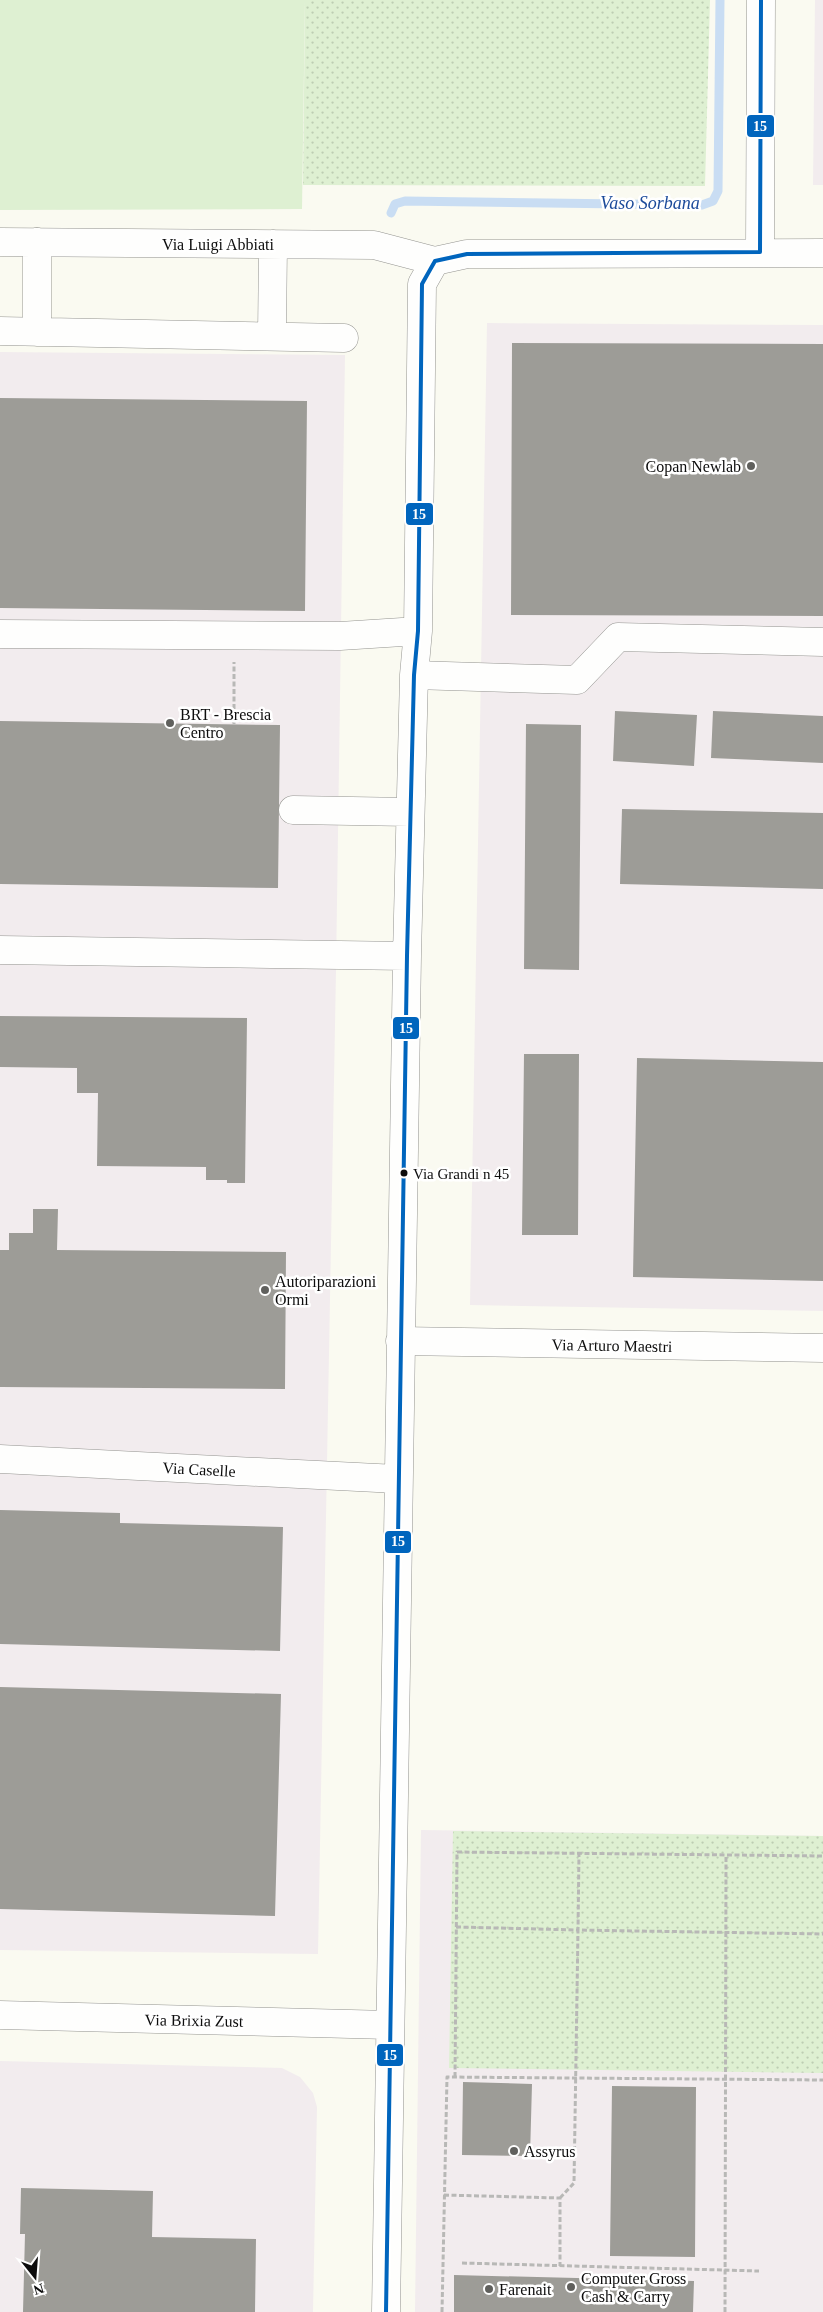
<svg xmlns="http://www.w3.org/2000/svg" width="823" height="2312" viewBox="0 0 823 2312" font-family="'Times New Roman',serif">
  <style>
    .industrial { fill: #f2ecee }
    .grass { fill: url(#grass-dots) }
    .garden { fill: #def0d2 }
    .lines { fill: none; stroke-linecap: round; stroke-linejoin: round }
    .stream { stroke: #c9ddf3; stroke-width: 9 }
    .building { fill: #9d9c97 }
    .minor-casing { stroke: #949490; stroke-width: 29 }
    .path { stroke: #b8b8b6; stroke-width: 3; stroke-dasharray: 5 2.5; stroke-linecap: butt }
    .minor { stroke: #fefefd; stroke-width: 28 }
    .bus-1-casing { stroke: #fff; stroke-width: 8 }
    .bus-1 { stroke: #0065bd; stroke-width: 4 }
    .poi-dot { fill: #60605d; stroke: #fff; stroke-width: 2 }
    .bus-dot { fill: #0d0d0d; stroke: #fff; stroke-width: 2 }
    .labels { text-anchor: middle; stroke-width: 5; stroke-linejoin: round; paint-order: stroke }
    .bus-label { font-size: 15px; fill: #0d0d0d; stroke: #fff; text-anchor: start }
    .street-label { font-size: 16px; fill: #0d0d0d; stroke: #fff }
    .poi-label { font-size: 16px; fill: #0d0d0d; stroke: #fff; text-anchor: start }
    .water-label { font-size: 18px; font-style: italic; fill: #1b4a9a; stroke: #fff }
    .line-badge { stroke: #fff; stroke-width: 2 }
    .badge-label { font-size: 14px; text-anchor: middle; font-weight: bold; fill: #fff }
  </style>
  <defs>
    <pattern id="grass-dots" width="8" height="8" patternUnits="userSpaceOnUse" patternTransform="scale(1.25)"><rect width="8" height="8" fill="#def0d2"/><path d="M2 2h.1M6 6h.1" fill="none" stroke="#bdcdb3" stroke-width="1.8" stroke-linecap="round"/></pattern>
  </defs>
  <rect width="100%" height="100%" fill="#fafaf1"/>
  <!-- industrial -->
  <path class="industrial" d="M815 0H823V185H813Z
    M487 323 823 325V1311L470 1305Z
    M0 352 345 355 336 971 318 1954 0 1950Z
    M421 1830 823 1836V2312H415Z
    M0 2061 282 2068 300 2077 313 2093 317 2107 313 2312H0Z"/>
  <!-- grass -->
  <path class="grass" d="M305 0H710L705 186 303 185Z
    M453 1831 823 1836V2073L449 2068Z"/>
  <!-- garden -->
  <path class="garden" d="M0 0H305L302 209 0 210Z"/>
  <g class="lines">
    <!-- stream -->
    <path class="stream" d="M391 213 395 204 405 201 702 205 713 201 718 191 720 0"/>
  </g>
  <!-- building -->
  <path class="building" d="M512 343 823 344V616L511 615Z
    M0 398 307 401 305 611 0 608Z
    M615 711 697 715 694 766 613 761Z
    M713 711 823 716V763L711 758Z
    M0 721 280 725 278 888 0 884Z
    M526 724 581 725 579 970 524 969Z
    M622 809 823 813V889L620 884Z
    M0 1016 247 1018 245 1183H227V1180H206V1167L97 1166 98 1093H77V1068L0 1067Z
    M524 1054H579L578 1235H522Z
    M637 1058 823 1062V1281L633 1277Z
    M33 1209H58L57 1250 286 1252 285 1389 0 1387V1250H9V1233H33Z
    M0 1510 120 1513V1523L283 1527 280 1651 0 1644Z
    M0 1687 281 1694 275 1916 0 1909Z
    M463 2082 532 2084 530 2156 462 2155Z
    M612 2086 696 2087 695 2257 610 2256Z
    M21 2188 153 2191 152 2237 256 2239 255 2312H23L25 2234H20Z
    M454 2275 694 2281 693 2312H454Z"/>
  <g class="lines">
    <defs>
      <path id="minor" d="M0 242 374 245 435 261 467 254 823 253
        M37 242V332
        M760 252 761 0
        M0 331 344 338
        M272 336 273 244
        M0 634 340 636 418 631
        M414 675 577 680 618 637 823 642
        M293 810 410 812
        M0 950 407 956
        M400 1341 823 1348
        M0 1459 397 1479
        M0 2015 389 2025
        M386 2312 407 956 414 675 418 631 422 284 435 261"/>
    </defs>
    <!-- minor casing -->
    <use href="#minor" class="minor-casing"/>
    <!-- path -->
    <path class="path" d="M234 724V662
      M456 1927 578 1930 579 1853
      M455 2077 457 1852 823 1856
      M444 2195 560 2198V2266
      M560 2198 574 2183 578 1930 823 1934
      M462 2263 759 2271
      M442 2312 447 2077 823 2080
      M725 2312 726 1855"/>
    <!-- minor -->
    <use href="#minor" class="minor"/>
    <defs>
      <path id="bus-1" d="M760 252 761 0
        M435 261 467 254 760 252
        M386 2312 407 956 414 675 418 631 422 284 435 261"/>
    </defs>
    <!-- bus-1 casing -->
    <use href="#bus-1" class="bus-1-casing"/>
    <!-- bus-1 -->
    <use href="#bus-1" class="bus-1"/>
  </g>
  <!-- markers -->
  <g class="poi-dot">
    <circle cx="751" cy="466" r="5"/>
    <circle cx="170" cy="723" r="5"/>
    <circle cx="265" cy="1290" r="5"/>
    <circle cx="514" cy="2151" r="5"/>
    <circle cx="571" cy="2287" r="5"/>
    <circle cx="489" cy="2289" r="5"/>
  </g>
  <circle class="bus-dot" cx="404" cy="1173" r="4.5"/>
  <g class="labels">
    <!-- bus labels -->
    <g class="bus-label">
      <text x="413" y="1179">Via Grandi n 45</text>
    </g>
    <!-- street labels -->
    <g class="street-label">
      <text x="218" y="250">Via Luigi Abbiati</text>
      <text transform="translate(612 1345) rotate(1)" y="6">Via Arturo Maestri</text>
      <text transform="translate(199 1469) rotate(3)" y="6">Via Caselle</text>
      <text transform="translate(194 2020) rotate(1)" y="6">Via Brixia Zust</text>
    </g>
    <!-- poi labels -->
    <g class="poi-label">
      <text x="741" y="472" text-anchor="end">Copan Newlab</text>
      <text x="180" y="720">BRT - Brescia<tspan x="180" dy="18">Centro</tspan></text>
      <text x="275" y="1287">Autoriparazioni<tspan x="275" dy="18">Ormi</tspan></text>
      <text x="524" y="2157">Assyrus</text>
      <text x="581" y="2284">Computer Gross<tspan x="581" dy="18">Cash &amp; Carry</tspan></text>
      <text x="499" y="2295">Farenait</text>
    </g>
    <!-- water labels -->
    <g class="water-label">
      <text x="650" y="209">Vaso Sorbana</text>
    </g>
  </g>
  <g class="line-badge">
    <rect x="746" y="114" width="29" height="24" rx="5" fill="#0065bd"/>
    <rect x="405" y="502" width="29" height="24" rx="5" fill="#0065bd"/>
    <rect x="392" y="1016" width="28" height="24" rx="5" fill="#0065bd"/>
    <rect x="384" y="1530" width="28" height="24" rx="5" fill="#0065bd"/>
    <rect x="376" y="2043" width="28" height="24" rx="5" fill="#0065bd"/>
  </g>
  <g class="badge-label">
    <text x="760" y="131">15</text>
    <text x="419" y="519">15</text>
    <text x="406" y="1033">15</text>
    <text x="398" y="1546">15</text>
    <text x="390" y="2060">15</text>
  </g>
  <!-- north arrow -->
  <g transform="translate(35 2277) rotate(163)" stroke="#ffffff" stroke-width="4" paint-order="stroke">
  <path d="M0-4L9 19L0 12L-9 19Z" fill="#0d0d0d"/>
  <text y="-8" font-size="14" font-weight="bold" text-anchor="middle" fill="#0d0d0d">N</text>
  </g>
</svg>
